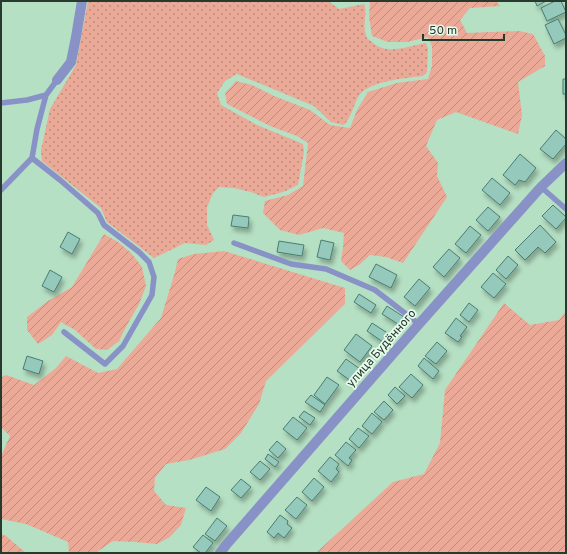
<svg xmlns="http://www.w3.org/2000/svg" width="567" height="554" viewBox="0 0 567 554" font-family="Overpass,sans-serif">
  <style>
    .grass { fill: url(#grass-dots) }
    .garden { fill: url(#garden-furrows) }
    .building { fill: #94c9bb; stroke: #497d70; filter: url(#shadow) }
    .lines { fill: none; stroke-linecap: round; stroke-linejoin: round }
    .lane { stroke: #8892c7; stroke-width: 5.5 }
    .street { stroke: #8892c7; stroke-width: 10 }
    .labels { text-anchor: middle; stroke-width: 3.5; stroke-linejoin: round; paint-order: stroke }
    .street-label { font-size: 12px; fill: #28392e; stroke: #e5fbec }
  </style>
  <defs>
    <pattern id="grass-dots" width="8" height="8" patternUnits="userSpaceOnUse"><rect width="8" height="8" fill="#eba997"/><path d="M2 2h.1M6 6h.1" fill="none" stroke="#be8b7c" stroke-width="1.8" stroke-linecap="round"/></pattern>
    <pattern id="garden-furrows" width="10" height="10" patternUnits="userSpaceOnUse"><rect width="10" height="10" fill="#eba997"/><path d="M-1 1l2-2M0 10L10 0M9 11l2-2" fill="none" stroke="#be8b7c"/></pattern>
    <filter id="shadow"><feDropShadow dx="2.5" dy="4.5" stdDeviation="2" flood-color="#0004"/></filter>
  </defs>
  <rect width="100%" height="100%" fill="#b5e0c3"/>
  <!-- grass -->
  <path class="grass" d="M88 1H328L339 9 364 4C368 14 362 25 366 35 366 38 369 40 372 42 387 56 408 46 426 43L428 49 427 72 423 76C406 78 367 81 358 97 353 107 351 117 344 125L331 122 314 106 237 74 225 81 217 93 221 105 257 125 303 144 304 152 298 185 283 192 264 197 251 192 234 188 219 187 213 193 207 207V225L214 240 206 245 185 243 154 258 107 222 101 208 42 161 41 150 50 109 76 65Z"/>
  <!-- garden -->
  <path class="garden" d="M370 1H496L500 6 470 8 460 20 467 33 519 31 533 34 545 56V66L518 82 522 115 518 134 456 112 437 120 426 146 438 163 437 176 447 197 403 263 386 257 370 255 359 265 350 270 341 261 343 247 344 233 323 228 299 235 280 230 263 213 265 201 288 195 303 186 308 143 297 136 270 126 227 104 225 93 236 81 252 85 274 96 310 110 330 125 350 128 357 110 368 92 397 83 428 79 432 66V46L428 37 407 42H388L372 36 369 17Z
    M104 234 118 242 131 253 142 267 146 286 139 304 127 325 119 341 107 350 96 349 75 330 61 322 52 335 38 344 27 330V317L48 301 72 287Z
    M224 251 345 288V304L266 381 259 404 241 433 225 449 189 460 166 464 155 478 154 491 166 505 186 508 181 525 170 537 157 544 135 542 113 541 98 551V553H69L68 542 26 524 1 519V456L10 436 1 427V378L6 375 34 385 56 368 66 356 98 373 117 369 161 318 175 272 178 259 194 254Z
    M504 303 530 325 559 320 566 311V553H316L393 482 424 474 440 443 445 390Z
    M1 534 6 536 26 553H1Z"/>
  <!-- building -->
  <path class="building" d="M535 1H546L537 6Z
    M555 1H561L566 12 547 21 541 8Z
    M558 19 566 35V38L554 44 545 25Z
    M563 79H566V94H563Z
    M556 130 566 139V144L553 159 540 149Z
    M520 154 536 168 525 182 519 180 515 185 503 175Z
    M492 178 510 193 500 205 482 190Z
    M553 205 566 217V218L556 229 542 216Z
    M488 207 500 217 488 231 476 220Z
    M233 215 249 217 248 228 231 226Z
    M540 225 556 242 545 253 538 247 525 260 515 250Z
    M470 226 481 235 466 253 455 244Z
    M68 232 80 239 72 254 60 247Z
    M321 240 334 243 330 260 317 257Z
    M279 241 304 245 302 256 277 252Z
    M449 249 460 258 444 277 433 267Z
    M508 256 518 265 506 279 496 270Z
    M376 264 397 275 391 288 369 277Z
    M50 270 62 277 54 292 42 286Z
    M493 273 506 284 494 298 481 287Z
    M419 279 430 288 415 306 404 297Z
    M359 294 376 305 371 313 354 302Z
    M469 303 478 310 469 322 460 315Z
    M387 306 404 317 398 324 382 314Z
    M456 318 467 327 460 336 462 337 458 342 445 333Z
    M372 323 389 334 383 342 367 331Z
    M356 334 372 346 360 362 344 350Z
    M437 342 447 351 436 364 425 356Z
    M27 356 43 361 39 374 23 369Z
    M424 358 439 371 433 379 418 366Z
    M346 359 360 369 351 381 337 371Z
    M411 374 423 385 412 398 399 387Z
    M327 377 339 385 325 404 314 395Z
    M395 387 405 396 397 404 388 395Z
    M311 395 325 405 320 412 305 402Z
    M384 401 393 410 384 420 374 412Z
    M304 411 315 418 310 425 299 417Z
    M372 413 382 422 372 434 362 426Z
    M293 417 307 428 297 440 283 429Z
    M358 428 369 436 359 448 349 439Z
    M277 441 286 449 278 458 269 450Z
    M346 442 356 450 349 458 352 460 348 466 335 455Z
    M268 454 279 462 275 467 265 459Z
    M330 457 339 464 336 469 339 472 331 482 318 471Z
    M260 461 270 469 260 480 250 472Z
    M314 478 324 487 312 501 302 492Z
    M241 479 251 487 241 498 231 490Z
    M206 487 220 497 211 511 196 500Z
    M297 497 307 505 296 519 285 510Z
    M280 515 288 521 287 524 292 528 284 538 278 533 274 538 267 532Z
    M217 518 227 526 215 541 205 534Z
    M203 535 213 543 205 553H201L193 547Z"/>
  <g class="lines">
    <!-- lane -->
    <path class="lane" d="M1 103 27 100 46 95 57 80
      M32 158 60 180 98 213 104 225 139 252 149 262 154 277 152 295 123 346 105 364 64 332
      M541 187 566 209
      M1 190 32 158 37 129 46 95
      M234 243 291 264 326 269 375 290 419 324"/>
    <!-- street -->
    <path class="street" d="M57 80 71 62 76 37 82 1
      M220 553 226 545 419 324 541 187 566 163"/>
  </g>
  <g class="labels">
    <!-- street labels -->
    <g class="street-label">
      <text transform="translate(381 348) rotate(-49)" y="4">улица Будённого</text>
    </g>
  </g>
  <!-- border -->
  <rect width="567" height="554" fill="none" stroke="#28392e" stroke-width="4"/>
  <!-- scale -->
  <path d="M423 34v6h81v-6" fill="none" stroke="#28392e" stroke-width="2"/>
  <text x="429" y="34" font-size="12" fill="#28392e" stroke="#e5fbec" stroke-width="3" paint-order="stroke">50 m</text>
</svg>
